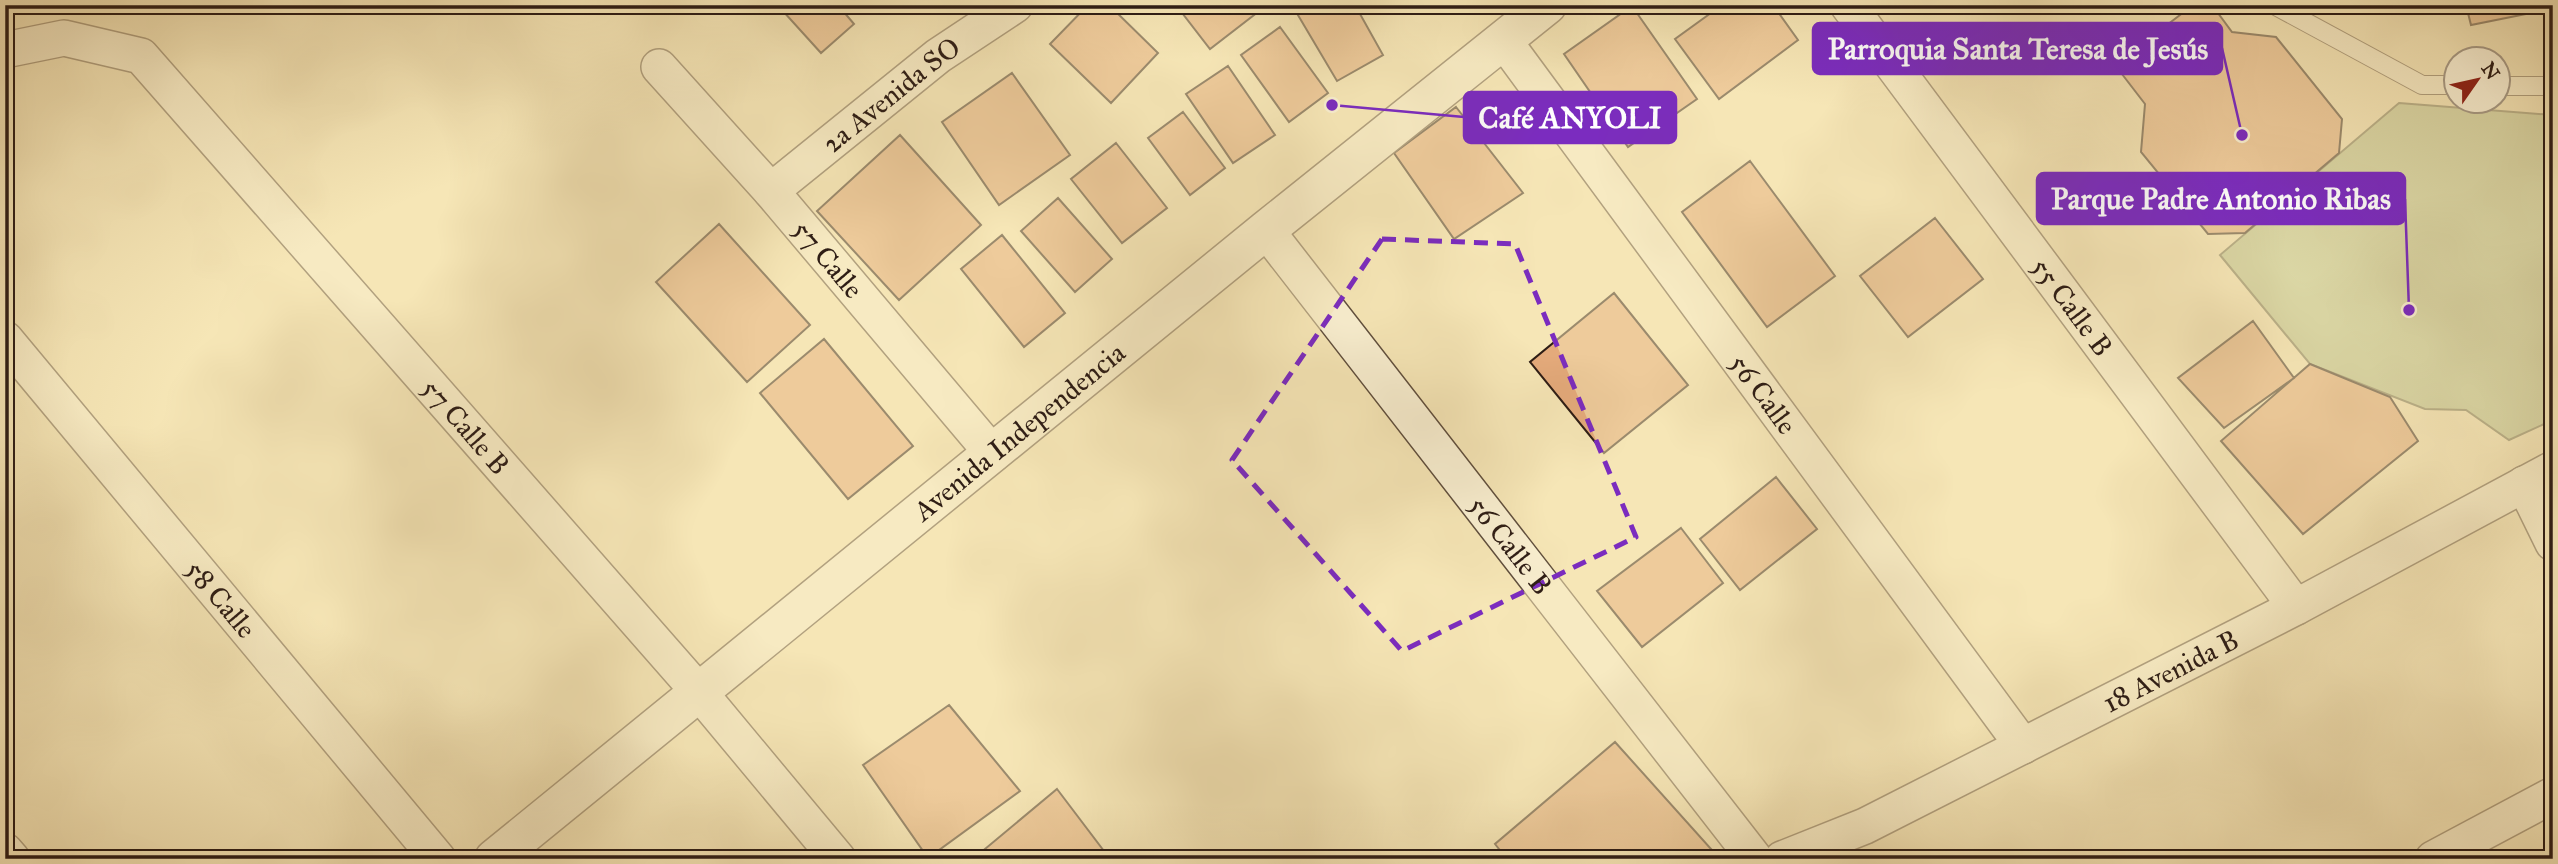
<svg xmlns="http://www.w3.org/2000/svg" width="2558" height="864" viewBox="0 0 2558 864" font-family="'IM FELL Great Primer',serif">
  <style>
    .green { fill: #bac690; stroke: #747252; stroke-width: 2 }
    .building { fill: #e4aa7b; stroke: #2e1d15; stroke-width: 2 }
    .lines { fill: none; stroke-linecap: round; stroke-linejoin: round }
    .service-casing { stroke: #604f3d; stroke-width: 20 }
    .minor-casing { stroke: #604f3d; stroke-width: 38 }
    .tertiary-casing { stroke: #604f3d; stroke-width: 41 }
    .service { stroke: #f9efd0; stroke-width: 18 }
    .minor { stroke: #f9efd0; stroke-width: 35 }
    .tertiary { stroke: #f9efd0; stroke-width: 38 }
    .marked { fill: none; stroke: #7b2cbf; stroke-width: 5; stroke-dasharray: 14 9; stroke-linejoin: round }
    .labels { text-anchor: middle; stroke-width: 5; stroke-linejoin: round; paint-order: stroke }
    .street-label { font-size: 28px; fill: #2e1d15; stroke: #f9efd0 }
    .leader { fill: none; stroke: #7b2cbf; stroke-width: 2.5 }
    .callout-dot { fill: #7b2cbf; stroke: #f9efd0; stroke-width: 2.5 }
    .callout { fill: #7b2cbf; stroke: #7b2cbf; stroke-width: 2.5 }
    .callout-label { font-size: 30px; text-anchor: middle; font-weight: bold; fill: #fff }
  </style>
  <rect width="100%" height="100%" fill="#f6e6b6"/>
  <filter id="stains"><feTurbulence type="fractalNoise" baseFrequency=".00286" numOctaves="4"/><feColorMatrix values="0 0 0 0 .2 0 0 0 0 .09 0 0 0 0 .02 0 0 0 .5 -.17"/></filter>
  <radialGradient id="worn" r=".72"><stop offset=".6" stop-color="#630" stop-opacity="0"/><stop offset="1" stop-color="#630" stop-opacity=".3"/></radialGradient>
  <!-- green -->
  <path class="green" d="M2399 103 2553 115V420L2509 440 2466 410 2425 409 2310 364 2220 255Z"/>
  <!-- building -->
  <path class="building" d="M787 5H838L854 24 821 53 782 10Z
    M862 5H876L868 13Z
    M1088 5H1109L1158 53 1111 103 1050 44Z
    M1176 5H1267L1210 49Z
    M1292 5H1355L1383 55 1337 81Z
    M1722 5H1773L1798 40 1719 99 1675 39Z
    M2193 5H2212L2232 32 2276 37 2342 119 2339 153 2245 233 2208 234 2141 152 2145 104 2115 65Z
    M2466 5H2534L2536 12 2471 25Z
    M1632 6 1697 99 1628 147 1564 54Z
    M1280 27 1328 93 1289 122 1241 55Z
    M1228 66 1275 135 1233 163 1186 94Z
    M1012 73 1070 155 999 205 942 122Z
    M1456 107 1523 193 1454 239 1394 153Z
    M1183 112 1225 168 1190 195 1148 138Z
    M900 135 981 225 899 300 817 211Z
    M1116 143 1167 208 1122 243 1071 179Z
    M1750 161 1835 276 1767 327 1682 212Z
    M1058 198 1112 259 1075 292 1021 231Z
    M1935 218 1983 279 1908 337 1860 276Z
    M719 224 810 325 747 382 656 282Z
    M1002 235 1065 313 1024 347 961 269Z
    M1614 293 1688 385 1604 453 1530 362Z
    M2253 321 2294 378 2224 428 2178 378Z
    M824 339 913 446 848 499 760 393Z
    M2310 364 2390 397 2418 441 2303 534 2221 441Z
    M1776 477 1817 529 1740 590 1700 539Z
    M1681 528 1723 583 1642 647 1597 591Z
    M949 705 1020 791 928 858 863 765Z
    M1615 742 1720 859H1507L1495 844Z
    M1057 789 1110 859H973Z"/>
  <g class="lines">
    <defs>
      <path id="service" d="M2274 5 2422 85H2456
        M2498 86H2553"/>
      <g id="minor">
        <path id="s1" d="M1848 5 2296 607"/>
        <path id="s2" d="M1504 41 2023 746"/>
        <path id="s3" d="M5 50 64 38 141 56 699 692 838 859"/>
        <path id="s4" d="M659 67 771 191 993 454"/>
        <path id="s5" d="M771 191 938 56 1015 5"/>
        <path id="s6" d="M1266 230 1755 859"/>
        <path id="s7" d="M5 339 438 859"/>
        <path d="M2524 484 2553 543"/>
        <path d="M5 851 12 859"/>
        <path id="s8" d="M1782 859 1865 826 2296 607 2553 469"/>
        <path d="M2433 859 2553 795"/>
      </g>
      <g id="tertiary">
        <path id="s9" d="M494 859 1266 230 1547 5"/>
      </g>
    </defs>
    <!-- service casing -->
    <use href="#service" class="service-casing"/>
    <!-- minor casing -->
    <use href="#minor" class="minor-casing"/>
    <!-- tertiary casing -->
    <use href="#tertiary" class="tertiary-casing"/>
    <!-- service -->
    <use href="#service" class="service"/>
    <!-- minor -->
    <use href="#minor" class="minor"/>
    <!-- tertiary -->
    <use href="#tertiary" class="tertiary"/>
  </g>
  <!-- marked area -->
  <path d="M0 0H2558V864H0ZM1382 239 1515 244 1636 537 1402 651 1232 460Z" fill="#f6e6b6" fill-opacity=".55" fill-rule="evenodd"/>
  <path class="marked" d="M1382 239 1515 244 1636 537 1402 651 1232 460Z"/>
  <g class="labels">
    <!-- street labels -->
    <g class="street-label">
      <text dy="10" stroke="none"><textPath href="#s5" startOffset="154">2a Avenida SO</textPath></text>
      <text dy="10" stroke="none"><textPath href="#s4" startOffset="256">57 Calle</textPath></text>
      <text dy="10" stroke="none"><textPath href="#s1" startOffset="376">55 Calle B</textPath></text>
      <text dy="10" stroke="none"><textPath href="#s2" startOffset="438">56 Calle</textPath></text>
      <text dy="10" stroke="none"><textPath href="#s3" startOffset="632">57 Calle B</textPath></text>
      <text dy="10" stroke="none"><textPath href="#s9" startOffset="677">Avenida Independencia</textPath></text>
      <text dy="10" stroke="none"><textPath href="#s6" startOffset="399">56 Calle B</textPath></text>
      <text dy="10" stroke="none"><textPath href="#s7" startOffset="338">58 Calle</textPath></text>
      <text dy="10" stroke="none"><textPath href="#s8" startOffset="432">18 Avenida B</textPath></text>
    </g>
  </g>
  <!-- callouts -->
  <path class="leader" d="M2242 135L2222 48M1332 105L1464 117M2409 310L2405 199"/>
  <g class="callout-dot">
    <circle cx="2242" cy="135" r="7"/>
    <circle cx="1332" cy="105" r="7"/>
    <circle cx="2409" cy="310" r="7"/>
  </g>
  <g class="callout">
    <rect x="1813" y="23" width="409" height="51" rx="7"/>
    <rect x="1464" y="92" width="212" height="51" rx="7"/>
    <rect x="2037" y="173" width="368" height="51" rx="7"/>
  </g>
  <g class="callout-label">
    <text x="2018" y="59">Parroquia Santa Teresa de Jesús</text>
    <text x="1570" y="128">Café ANYOLI</text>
    <text x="2221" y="209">Parque Padre Antonio Ribas</text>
  </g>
  <!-- margin -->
  <rect width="2558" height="864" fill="none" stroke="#f6e6b6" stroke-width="28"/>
  <rect x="7" y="7" width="2544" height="850" fill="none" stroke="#2e1d15" stroke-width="3.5"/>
  <rect x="14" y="14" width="2530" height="836" fill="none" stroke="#2e1d15" stroke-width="2"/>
  <!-- north arrow -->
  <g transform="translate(2477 80) rotate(56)"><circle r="33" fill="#f9efd0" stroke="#a89b85" stroke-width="2"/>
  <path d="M0-5L12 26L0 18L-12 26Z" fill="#8f2418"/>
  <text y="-10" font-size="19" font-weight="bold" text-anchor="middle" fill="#2e1d15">N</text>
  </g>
  <rect width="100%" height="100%" filter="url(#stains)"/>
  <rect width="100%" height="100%" fill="url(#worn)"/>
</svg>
